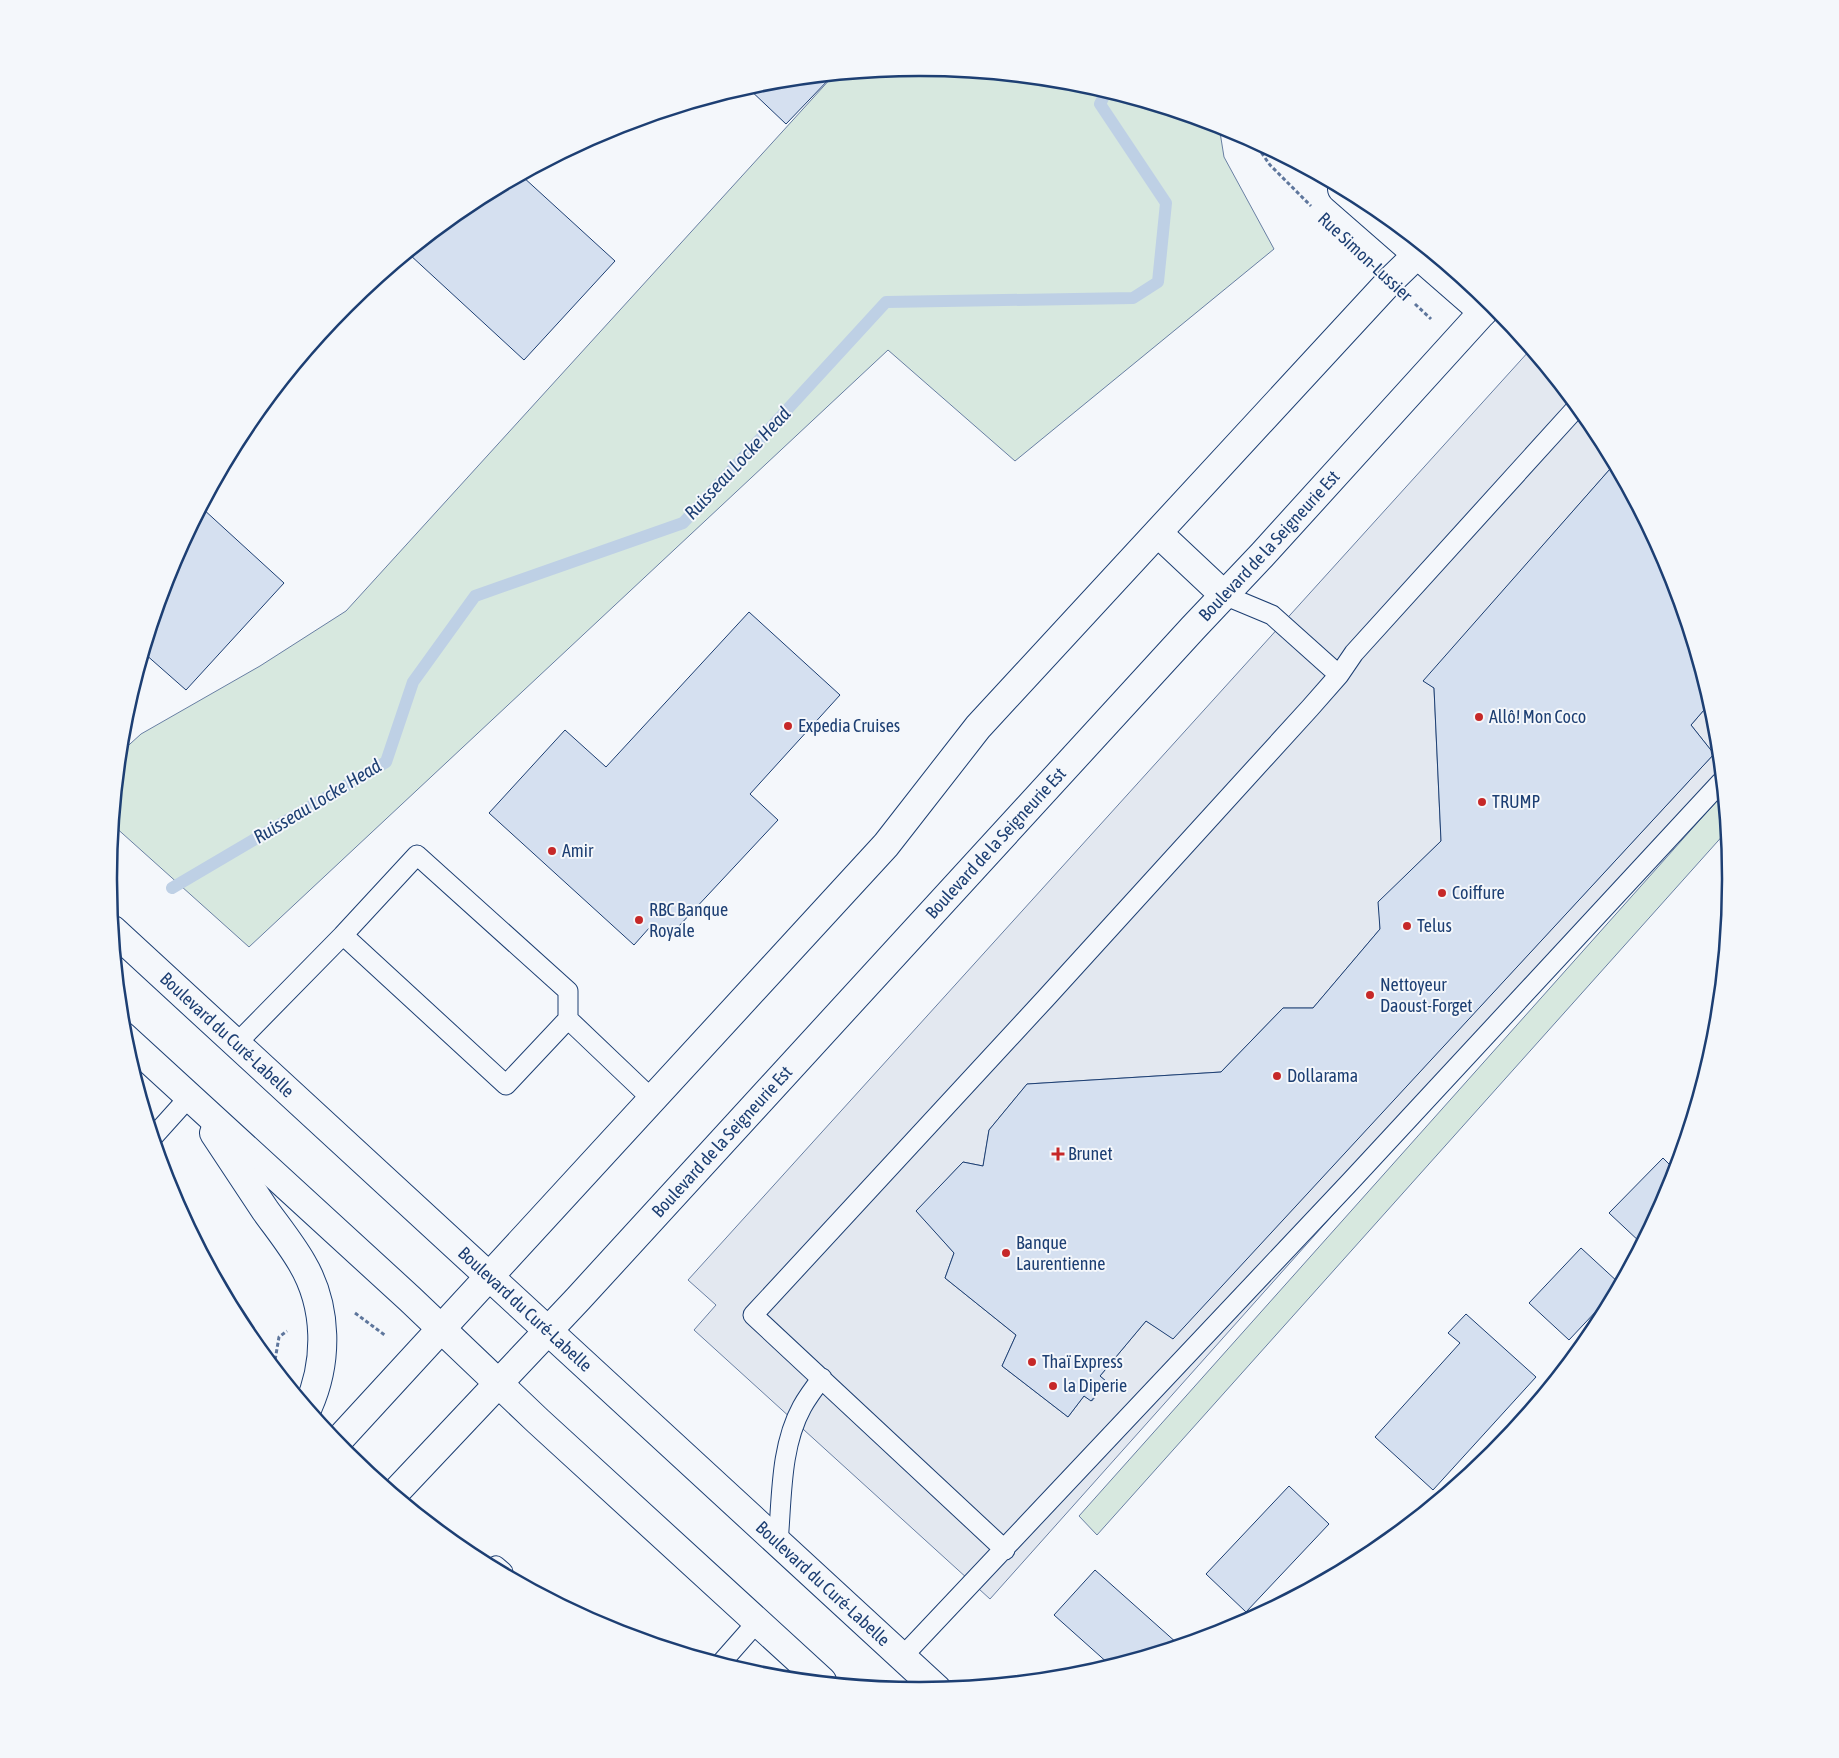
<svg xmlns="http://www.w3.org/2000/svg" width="1839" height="1758" viewBox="0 0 1839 1758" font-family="'Asap Condensed',sans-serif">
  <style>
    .green { fill: #d7e8df; stroke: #687fa3 }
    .parking { fill: #e3e8f0; stroke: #687fa3 }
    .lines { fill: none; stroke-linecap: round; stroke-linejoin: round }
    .stream { stroke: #bed0e5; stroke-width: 12 }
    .building { fill: #d5e0f0; stroke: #1d3f73 }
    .service-casing { stroke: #1d3f73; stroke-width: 21 }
    .minor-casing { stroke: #1d3f73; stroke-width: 30 }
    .secondary-casing { stroke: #1d3f73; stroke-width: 30 }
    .primary-casing { stroke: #1d3f73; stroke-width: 30 }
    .path { stroke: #5e769c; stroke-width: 3; stroke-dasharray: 4 2.5; stroke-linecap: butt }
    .service { stroke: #f4f7fb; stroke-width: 19 }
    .minor { stroke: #f4f7fb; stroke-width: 28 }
    .secondary { stroke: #f4f7fb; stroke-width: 28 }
    .primary { stroke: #f4f7fb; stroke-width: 28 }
    .poi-dot { fill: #c62828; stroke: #f4f7fb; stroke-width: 2 }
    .labels { text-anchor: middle; stroke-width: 4; stroke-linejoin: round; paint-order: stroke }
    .street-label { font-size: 18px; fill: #1d3f73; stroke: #f4f7fb }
    .poi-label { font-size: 18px; fill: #1d3f73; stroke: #f4f7fb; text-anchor: start }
    .water-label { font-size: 19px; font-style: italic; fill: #1d3f73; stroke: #f4f7fb }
    .rim { fill: none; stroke: #1d3f73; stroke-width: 2.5 }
  </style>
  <rect width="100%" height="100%" fill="#f4f7fb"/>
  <!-- green -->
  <path class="green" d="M919 68 1078 83 1219 126 1224 157 1274 249 1015 461 888 350 249 947 113 825 120 753 141 734 260 666 346 611 833 76Z
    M1723 794 1726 832 1097 1535 1079 1516Z"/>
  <!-- parking -->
  <path class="parking" d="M1530 350 1594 428 1603 444 1610 469 1424 681 1434 688 1441 841 1379 902 1380 929 1313 1008H1283L1221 1072 1027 1084 989 1130 983 1166 963 1162 917 1211 954 1253 945 1278 1016 1335 1002 1366 1068 1417 1084 1396 1092 1401 1107 1382 1100 1376 1146 1321 1173 1338 1714 754 1691 725 1710 703 1715 721 1721 780 990 1599 694 1330 716 1305 688 1280Z"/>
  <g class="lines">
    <!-- stream -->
    <path class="stream" d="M172 888 386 762 413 682 475 596 683 523 886 302 1133 298 1158 282 1166 203 1100 104 1106 92"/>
  </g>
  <!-- building -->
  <path class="building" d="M832 76 786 124 747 87 761 83Z
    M522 176 615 261 524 360 409 254 469 204Z
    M1603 444 1669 569 1710 703 1691 725 1714 754 1173 1339 1146 1321 1100 1376 1107 1382 1091 1401 1084 1396 1068 1417 1002 1366 1016 1335 945 1278 954 1253 916 1211 963 1162 983 1166 989 1130 1027 1084 1221 1072 1283 1008H1313L1380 929 1378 902 1441 841 1434 688 1423 681 1610 469Z
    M202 508 284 583 186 690 144 653 170 568Z
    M749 612 840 695 750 794 778 820 678 927H650L634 945 489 813 565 730 606 767Z
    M1663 1158 1675 1170 1669 1190 1641 1243 1609 1213Z
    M1581 1248 1619 1283 1615 1291 1569 1340 1529 1303Z
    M1466 1314 1536 1377 1433 1490 1375 1437 1460 1343 1448 1333Z
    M1289 1486 1329 1524 1246 1612 1206 1574Z
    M1095 1570 1178 1644 1110 1665 1054 1615Z"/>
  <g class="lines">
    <defs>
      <path id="service" d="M1224 595 1272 615 1339 675
        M343 935 417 855 568 991V1019
        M236 1044 343 935 506 1085 568 1019 653 1100
        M154 1136 190 1096
        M778 1543C782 1498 780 1447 802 1407 808 1396 815 1387 822 1378
        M1005 1550 753 1315 1046 998 1310 708 1339 675 1354 653 1577 407
        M494 1567 496 1566 503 1572
        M902 1657 1350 1182 1721 782
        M721 1663 758 1621"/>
      <path id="minor" d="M1342 189 1483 312"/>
      <g id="secondary">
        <path d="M1158 533 1224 595"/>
        <path d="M337 1442 886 845 978 727 1390 281 1424 248"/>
        <path id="s1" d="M395 1493 578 1299 1193 628 1263 554 1491 303"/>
      </g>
      <g id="primary">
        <path id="s2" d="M113 930 937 1689"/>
        <path d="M123 1036 410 1299 538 1421 822 1681"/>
        <path d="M214 1133C231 1159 248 1184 265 1210 278 1228 291 1244 302 1263 328 1307 328 1362 308 1407"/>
      </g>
    </defs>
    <!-- service casing -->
    <use href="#service" class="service-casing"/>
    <!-- minor casing -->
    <use href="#minor" class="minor-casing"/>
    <!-- secondary casing -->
    <use href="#secondary" class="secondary-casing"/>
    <!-- primary casing -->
    <use href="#primary" class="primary-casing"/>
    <!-- path -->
    <path class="path" d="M1254 142 1270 165 1311 206
      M1415 304 1431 319
      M355 1313 386 1336
      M274 1366 279 1337 287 1331"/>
    <!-- service -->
    <use href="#service" class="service"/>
    <!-- minor -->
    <use href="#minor" class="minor"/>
    <!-- secondary -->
    <use href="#secondary" class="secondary"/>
    <!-- primary -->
    <use href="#primary" class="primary"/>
  </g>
  <!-- markers -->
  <g class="poi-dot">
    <circle cx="1479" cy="717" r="5"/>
    <circle cx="788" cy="726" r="5"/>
    <circle cx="1482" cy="802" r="5"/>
    <circle cx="552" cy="851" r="5"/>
    <circle cx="1442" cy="893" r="5"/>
    <circle cx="639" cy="920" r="5"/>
    <circle cx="1407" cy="926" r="5"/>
    <circle cx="1370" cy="995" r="5"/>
    <circle cx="1277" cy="1076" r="5"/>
    <path d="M1055.5 1146.5h5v5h5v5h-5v5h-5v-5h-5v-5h5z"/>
    <circle cx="1006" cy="1253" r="5"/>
    <circle cx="1032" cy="1362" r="5"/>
    <circle cx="1053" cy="1386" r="5"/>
  </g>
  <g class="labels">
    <!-- street labels -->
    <g class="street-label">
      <text transform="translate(1365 257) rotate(43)" y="6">Rue Simon-Lussier</text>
      <text dy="6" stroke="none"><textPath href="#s1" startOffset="1289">Boulevard de la Seigneurie Est</textPath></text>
      <text dy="6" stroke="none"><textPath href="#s1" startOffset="885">Boulevard de la Seigneurie Est</textPath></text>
      <text dy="6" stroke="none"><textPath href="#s2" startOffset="155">Boulevard du Curé-Labelle</textPath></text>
      <text dy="6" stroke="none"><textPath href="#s1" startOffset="480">Boulevard de la Seigneurie Est</textPath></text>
      <text dy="6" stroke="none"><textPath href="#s2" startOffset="560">Boulevard du Curé-Labelle</textPath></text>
      <text dy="6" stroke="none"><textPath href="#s2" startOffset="965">Boulevard du Curé-Labelle</textPath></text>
    </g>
    <!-- poi labels -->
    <g class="poi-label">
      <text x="1489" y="723">Allô! Mon Coco</text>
      <text x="798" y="732">Expedia Cruises</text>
      <text x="1492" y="808">TRUMP</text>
      <text x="562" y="857">Amir</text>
      <text x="1452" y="899">Coiffure</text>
      <text x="649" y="916">RBC Banque<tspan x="649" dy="21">Royale</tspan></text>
      <text x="1417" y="932">Telus</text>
      <text x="1380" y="991">Nettoyeur<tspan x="1380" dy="21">Daoust-Forget</tspan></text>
      <text x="1287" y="1082">Dollarama</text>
      <text x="1068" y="1160">Brunet</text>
      <text x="1016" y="1249">Banque<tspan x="1016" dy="21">Laurentienne</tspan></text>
      <text x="1042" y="1368">Thaï Express</text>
      <text x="1063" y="1392">la Diperie</text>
    </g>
    <!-- water labels -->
    <g class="water-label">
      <text transform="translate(737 463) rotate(-47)" y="7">Ruisseau Locke Head</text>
      <text transform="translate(317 801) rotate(-31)" y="7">Ruisseau Locke Head</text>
    </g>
  </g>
  <!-- crop -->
  <path d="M0 0H1839V1758H0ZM919 76H920A802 802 0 0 1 1722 878V880A802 802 0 0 1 920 1682H919A802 802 0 0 1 117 880V878A802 802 0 0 1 919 76Z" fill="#f4f7fb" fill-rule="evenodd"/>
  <path class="rim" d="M919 76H920A802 802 0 0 1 1722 878V880A802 802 0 0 1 920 1682H919A802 802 0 0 1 117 880V878A802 802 0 0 1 919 76Z"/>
</svg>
